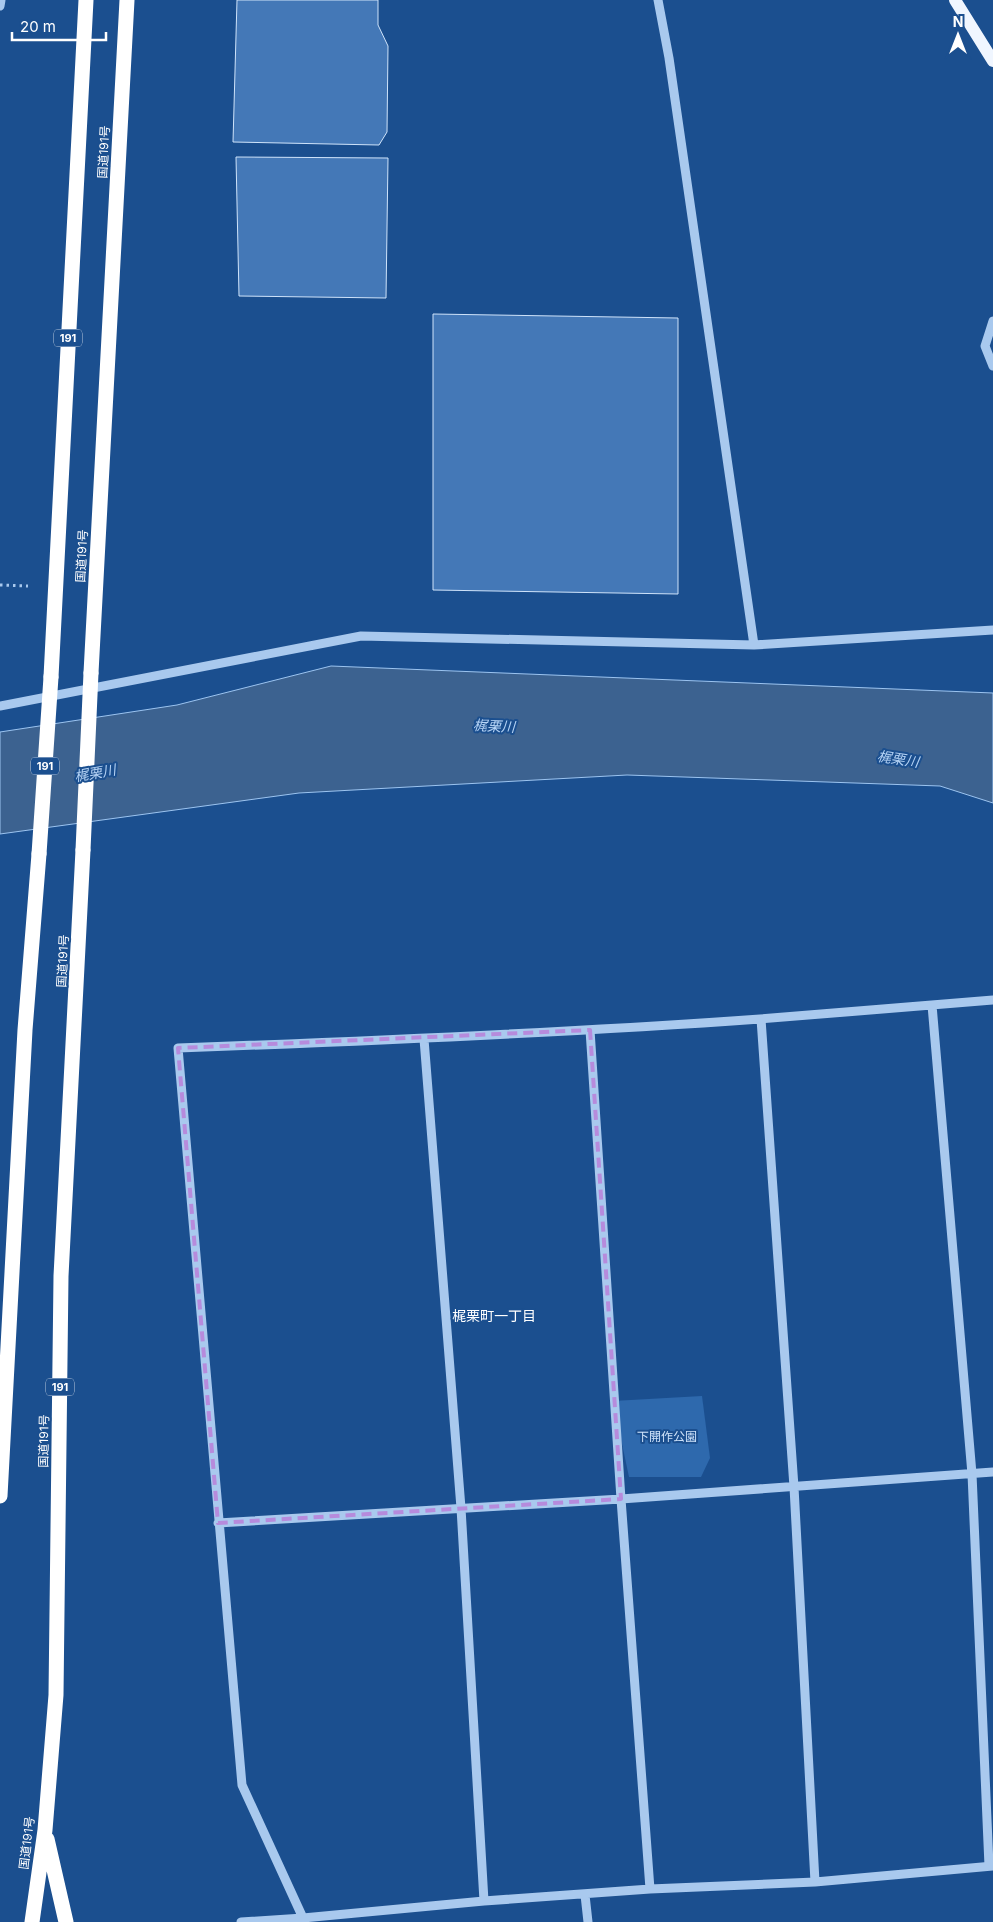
<svg xmlns="http://www.w3.org/2000/svg" width="993" height="1922" viewBox="0 0 993 1922" font-family="Inter,'Noto Sans JP',sans-serif">
  <style>
    .green { fill: #2e69ad }
    .water { fill: #3c6290; stroke: #9cc4f0 }
    .building { fill: #4478b7; stroke: #cfe3fa }
    .lines { fill: none; stroke-linecap: round; stroke-linejoin: round }
    .path { stroke: #a9c9ee; stroke-width: 3; stroke-dasharray: 2.5 4; stroke-linecap: butt }
    .minor { stroke: #a9c9ee; stroke-width: 9 }
    .major { stroke: #f0f6ff; stroke-width: 12 }
    .highway { stroke: #fff; stroke-width: 15 }
    .highway-bridge { stroke: #fff; stroke-width: 15 }
    .marked { fill: none; stroke: #b68bdc; stroke-width: 4; stroke-dasharray: 10 6; stroke-linejoin: round }
    .labels { text-anchor: middle; stroke-width: 4; stroke-linejoin: round; paint-order: stroke }
    .shield { fill: #1b4f8f; stroke: #bbcadd; stroke-width: 1 }
    .shield-label { font-size: 11px; font-weight: bold; fill: #fff }
    .street-label { font-size: 12px; fill: #fff; stroke: #1b4f8f }
    .park-label { font-size: 12px; fill: #cfe3fa; stroke: #1b4f8f }
    .water-label { font-size: 14px; font-style: italic; fill: #b5d3f5; stroke: #1b4f8f }
    .neighbourhood-label { font-size: 14px; fill: #fff; stroke: #1b4f8f }
  </style>
  <rect width="100%" height="100%" fill="#1b4f8f"/>
  <!-- green -->
  <path class="green" d="M702 1396 710 1458 701 1477H629L613 1401Z"/>
  <!-- water -->
  <path class="water" d="M331 666 993 693V803L940 786 627 775 299 793 0 834V732L177 705Z"/>
  <!-- building -->
  <path class="building" d="M237 0H378V25L388 46 387 132 379 145 233 142Z
    M236 157 388 158 386 298 239 296Z
    M433 314 678 318V594L433 590Z"/>
  <g class="lines">
    <!-- path -->
    <path class="path" d="M0 585 28 586"/>
    <!-- minor -->
    <path class="minor" d="M658 0 669 58 754 645
      M0 6 1 0
      M993 321 985 346 993 366
      M0 706 361 636 754 645 993 630
      M932 1005 972 1474 989 1866
      M761 1019 794 1487 815 1882
      M590 1030 621 1499 650 1889
      M424 1039 461 1508 484 1901
      M218 1523 621 1499 993 1472
      M585 1895 588 1922
      M303 1918 242 1785 178 1048C372 1041 566 1033 760 1019 838 1013 915 1006 993 1000
      M241 1922 303 1918 484 1901 650 1889 815 1882 993 1866"/>
    <!-- major -->
    <path class="major" d="M955 0 993 61"/>
    <!-- highway -->
    <path class="highway" d="M91 673 127 0
      M51 677 86 0
      M0 1496 25 1030 39 854
      M47 1839 66 1922
      M32 1922 45 1830 56 1695 61 1276 83 850"/>
    <!-- highway-bridge -->
    <path class="highway-bridge" d="M83 850 91 673
      M39 854 51 677"/>
  </g>
  <!-- marked area -->
  <path class="marked" d="M590 1030 621 1499 218 1523 178 1048Z"/>
  <g class="labels">
    <!-- shield labels -->
    <g class="shield">
      <rect x="54" y="329.5" width="28" height="17" rx="4"/>
      <rect x="31" y="757.5" width="28" height="17" rx="4"/>
      <rect x="46" y="1378.5" width="28" height="17" rx="4"/>
    </g>
    <g class="shield-label">
      <text x="68" y="342">191</text>
      <text x="45" y="770">191</text>
      <text x="60" y="1391">191</text>
    </g>
    <!-- street labels -->
    <g class="street-label">
      <text transform="translate(104 152) rotate(-87)" y="4">国道191号</text>
      <text transform="translate(82 556) rotate(-87)" y="4">国道191号</text>
      <text transform="translate(63 961) rotate(-87)" y="4">国道191号</text>
      <text transform="translate(44 1441) rotate(-89)" y="4">国道191号</text>
      <text transform="translate(27 1843) rotate(-83)" y="4">国道191号</text>
    </g>
    <!-- park labels -->
    <g class="park-label">
      <text x="667" y="1441">下開作公園</text>
    </g>
    <!-- water labels -->
    <g class="water-label">
      <text transform="translate(494 726) rotate(3)" y="5">梶栗川</text>
      <text transform="translate(898 759) rotate(9)" y="5">梶栗川</text>
      <text transform="translate(95 773) rotate(-10)" y="5">梶栗川</text>
    </g>
    <!-- neighbourhood labels -->
    <g class="neighbourhood-label">
      <text x="494" y="1321">梶栗町一丁目</text>
    </g>
  </g>
  <!-- north arrow -->
  <g transform="translate(958 35)" stroke="#1b4f8f" stroke-width="4" paint-order="stroke">
  <path d="M0-4L9 19L0 12L-9 19Z" fill="#ffffff"/>
  <text y="-8" font-size="14" font-weight="bold" text-anchor="middle" fill="#ffffff">N</text>
  </g>
  <!-- scale -->
  <path d="M12 32v8h94v-8" fill="none" stroke="#ffffff" stroke-width="2.5"/>
  <text x="20" y="32" font-size="15" fill="#ffffff" stroke="#1b4f8f" stroke-width="4" paint-order="stroke">20 m</text>
</svg>
